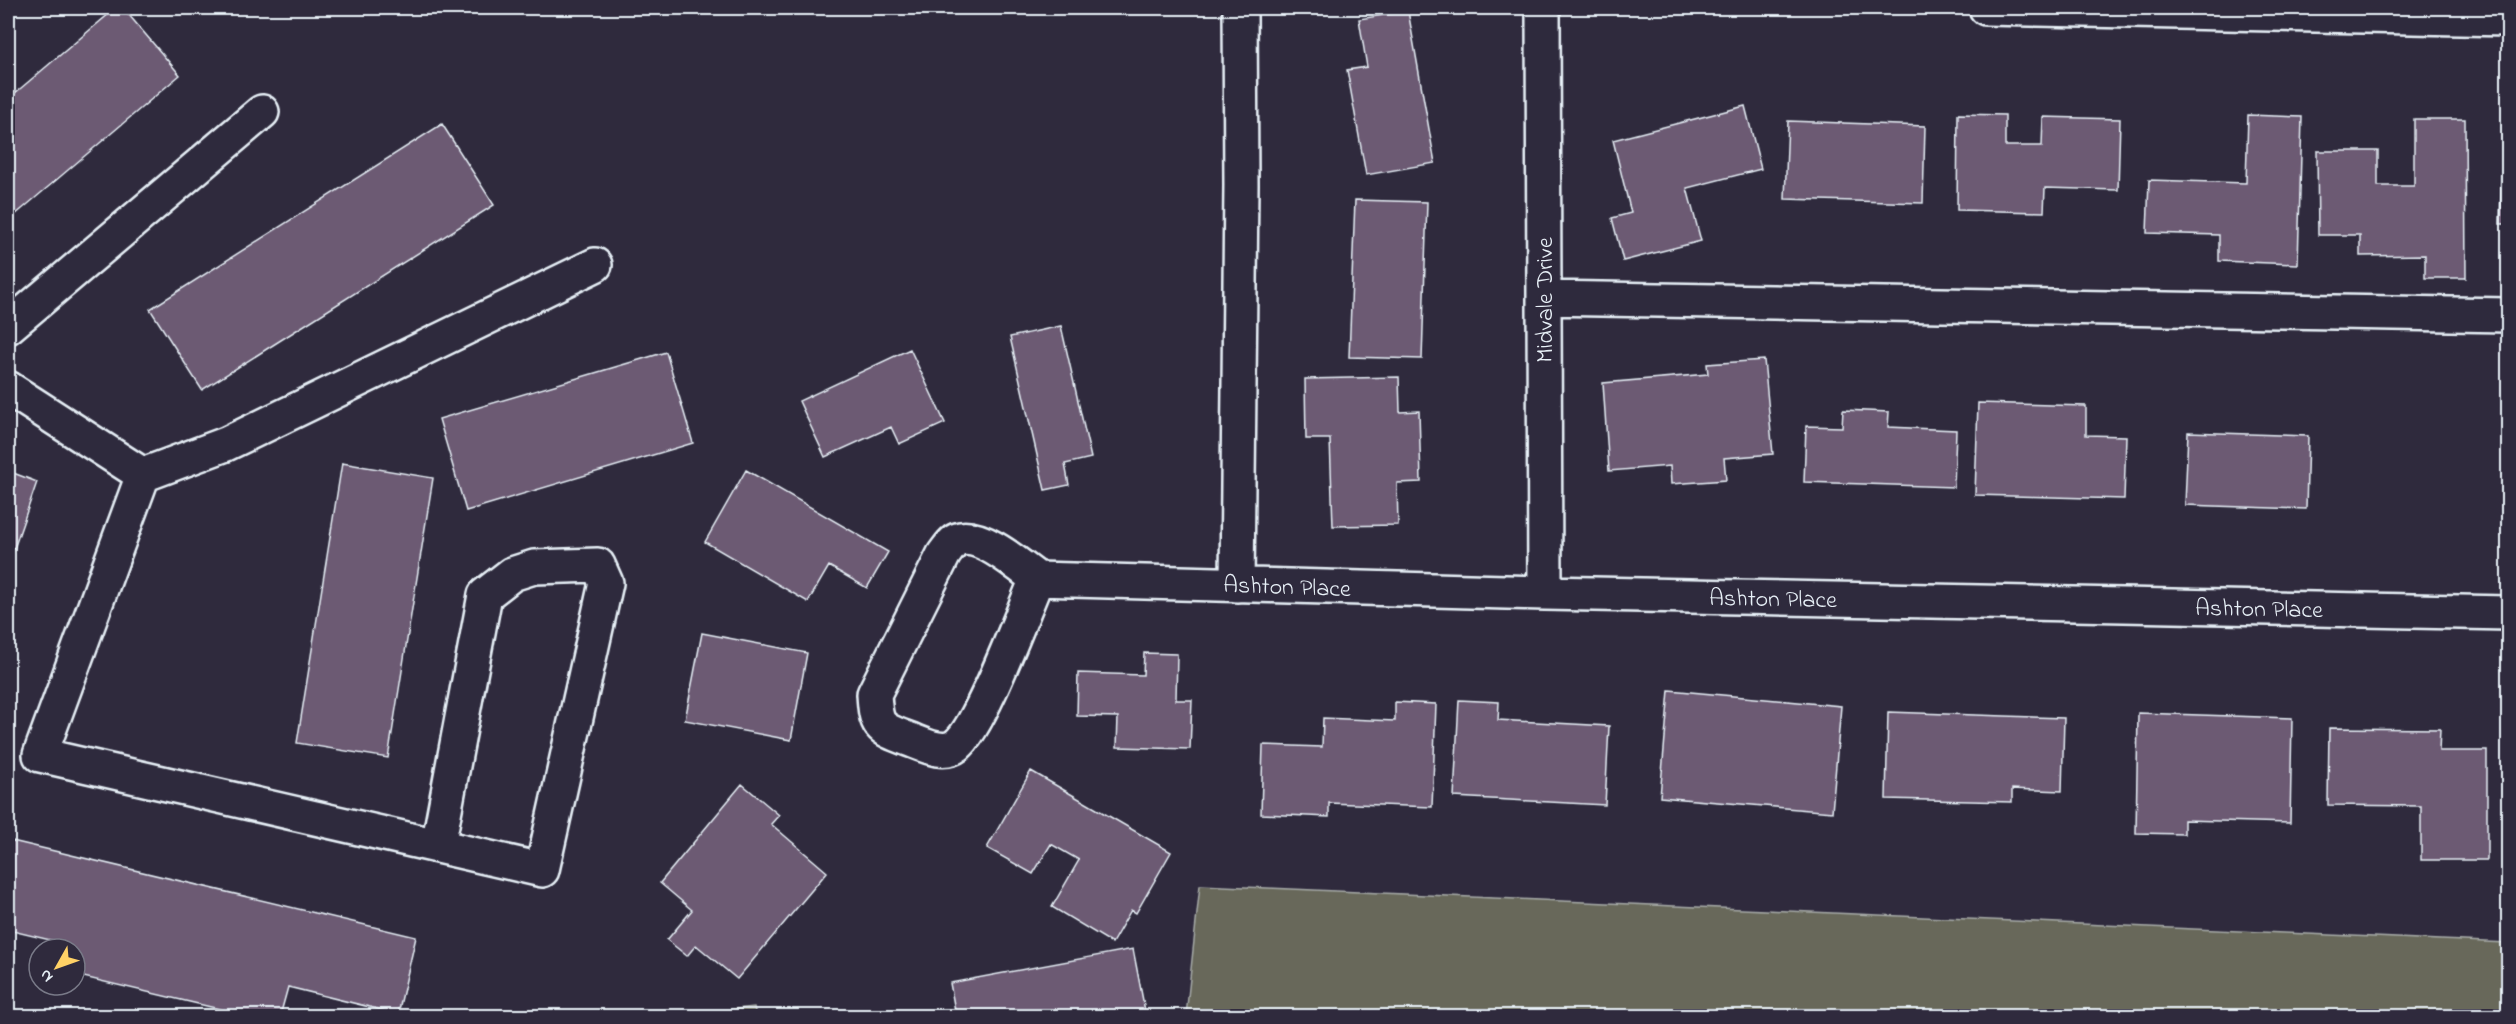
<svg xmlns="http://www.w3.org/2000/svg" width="2516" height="1024" viewBox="0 0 2516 1024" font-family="'Indie Flower',sans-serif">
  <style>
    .green { fill: #67685a; stroke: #a8aca9; stroke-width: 1.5 }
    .building { fill: #6c5a73; stroke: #e8f1f8; stroke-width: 1.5 }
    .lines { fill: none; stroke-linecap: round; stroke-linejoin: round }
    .minor-casing { stroke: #e8f1f8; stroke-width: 38 }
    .minor { stroke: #2f2a3d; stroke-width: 33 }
    .labels { text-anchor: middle; stroke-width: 4.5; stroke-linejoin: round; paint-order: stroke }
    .street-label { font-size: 24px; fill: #e8f1f8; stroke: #2f2a3d }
  </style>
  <rect width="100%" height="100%" fill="#2f2a3d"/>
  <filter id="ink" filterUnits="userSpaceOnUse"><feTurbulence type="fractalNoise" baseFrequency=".0167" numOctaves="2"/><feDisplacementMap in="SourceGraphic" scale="12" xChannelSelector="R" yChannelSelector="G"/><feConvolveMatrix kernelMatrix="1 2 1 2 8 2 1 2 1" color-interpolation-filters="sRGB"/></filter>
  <g filter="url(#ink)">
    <!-- green -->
    <path class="green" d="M1200 885 2508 943V1016H1186Z
      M754 1007 756 1016H673Z"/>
    <!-- building -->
    <path class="building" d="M116 8H123L180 75 8 221V99Z
      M1408 11 1435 163 1366 175 1347 70 1367 67 1359 19Z
      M1745 106 1761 169 1687 188 1701 241 1623 261 1612 218 1631 213 1613 140Z
      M1958 114 2005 115V146H2042L2043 117 2120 119 2118 190 2045 188 2044 212 1957 210Z
      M2248 115 2302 117 2298 264 2219 261V235L2147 233 2149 180 2246 183Z
      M2414 119H2465L2466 278H2425V255L2360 256V235H2318L2317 151H2378V186H2414Z
      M1788 121 1925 126 1923 203 1785 199Z
      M442 124 494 205 202 390 150 309Z
      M2502 154H2508V224H2500Z
      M1355 200 1427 202 1422 359 1349 357Z
      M1061 326 1091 458 1065 464 1069 485 1045 490 1010 337Z
      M910 349 945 423 899 444 891 427 825 457 799 401Z
      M666 352 693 443 466 511 439 419Z
      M1764 360 1773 454 1724 458 1726 480 1671 484 1670 466 1609 471 1603 383 1708 374 1707 364Z
      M1399 377 1400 412 1419 411 1421 482 1397 483 1398 525 1333 526 1330 439H1306L1305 379Z
      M1978 403 2086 406V435L2126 436 2124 499 1975 495Z
      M1843 410 1889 412 1888 427 1956 430 1954 487 1804 482 1806 426 1842 427Z
      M2188 432 2308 436 2306 509 2185 505Z
      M342 463 433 478 388 758 297 743Z
      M746 470 888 552 867 588 829 566 808 602 705 542Z
      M8 471 37 482 8 566Z
      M702 633 807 653 791 740 685 720Z
      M1144 653 1177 654 1176 700H1192L1190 749 1117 747 1118 717 1077 716 1078 673 1143 675Z
      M1669 690 1841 706 1832 812 1660 797Z
      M1459 700 1499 702 1498 720 1609 726 1605 805 1454 797Z
      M1395 702 1436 704 1432 807 1329 803V817L1261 814 1263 745 1322 747 1323 718 1395 721Z
      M1888 712 2064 718 2062 791 2012 789V802L1886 799Z
      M2138 713 2292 718 2290 823 2184 820V834L2136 833Z
      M2329 728 2440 729 2439 751H2487V860H2421V806L2328 805Z
      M1031 771 1171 852 1136 913 1131 910 1112 943 1052 907 1079 860 1051 844 1033 874 987 848Z
      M742 784 779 815 771 824 827 872 737 979 696 945 687 956 667 940 692 910 660 883Z
      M8 840 416 937 398 1014 288 987 280 1016H249L75 975V949H62L63 943 8 930Z
      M1133 949 1146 1016H956L950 983Z"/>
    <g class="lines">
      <defs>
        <path id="minor" d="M1543 8 1545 593
          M1986 8 2508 19
          M1544 298 2508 315
          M8 327 262 112
          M8 388 143 475 40 755 542 870 606 583 598 565 534 567 512 574 485 595 438 846
          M143 475 226 444 595 265
          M1037 579C1022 613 981 726 957 745 943 756 922 744 908 739 878 728 876 726 874 694L944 554C948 549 952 542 957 540 979 531 1020 566 1037 579L1545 593 2508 613
          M1237 585 1241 185 1240 8"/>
      </defs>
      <!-- minor casing -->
      <use href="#minor" class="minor-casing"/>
      <!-- minor -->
      <use href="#minor" class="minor"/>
    </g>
  </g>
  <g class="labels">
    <!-- street labels -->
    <g class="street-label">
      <text transform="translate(1544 300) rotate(-90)" y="8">Midvale Drive</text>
      <text transform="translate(1287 586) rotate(2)" y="8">Ashton Place</text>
      <text transform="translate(1773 598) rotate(1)" y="8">Ashton Place</text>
      <text transform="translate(2259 608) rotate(1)" y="8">Ashton Place</text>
    </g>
  </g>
  <!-- margin -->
  <rect width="2516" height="1024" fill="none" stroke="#2f2a3d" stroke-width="30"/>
  <rect x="15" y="15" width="2486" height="994" fill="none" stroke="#e8f1f8" stroke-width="2" filter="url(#ink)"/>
  <!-- north arrow -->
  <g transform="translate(57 967) rotate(230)"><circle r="28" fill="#2f2a3d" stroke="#797a88" stroke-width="1.5"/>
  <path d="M0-4.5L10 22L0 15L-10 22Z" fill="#ffd166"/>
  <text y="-9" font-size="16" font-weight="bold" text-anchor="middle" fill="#e8f1f8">N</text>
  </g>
</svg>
